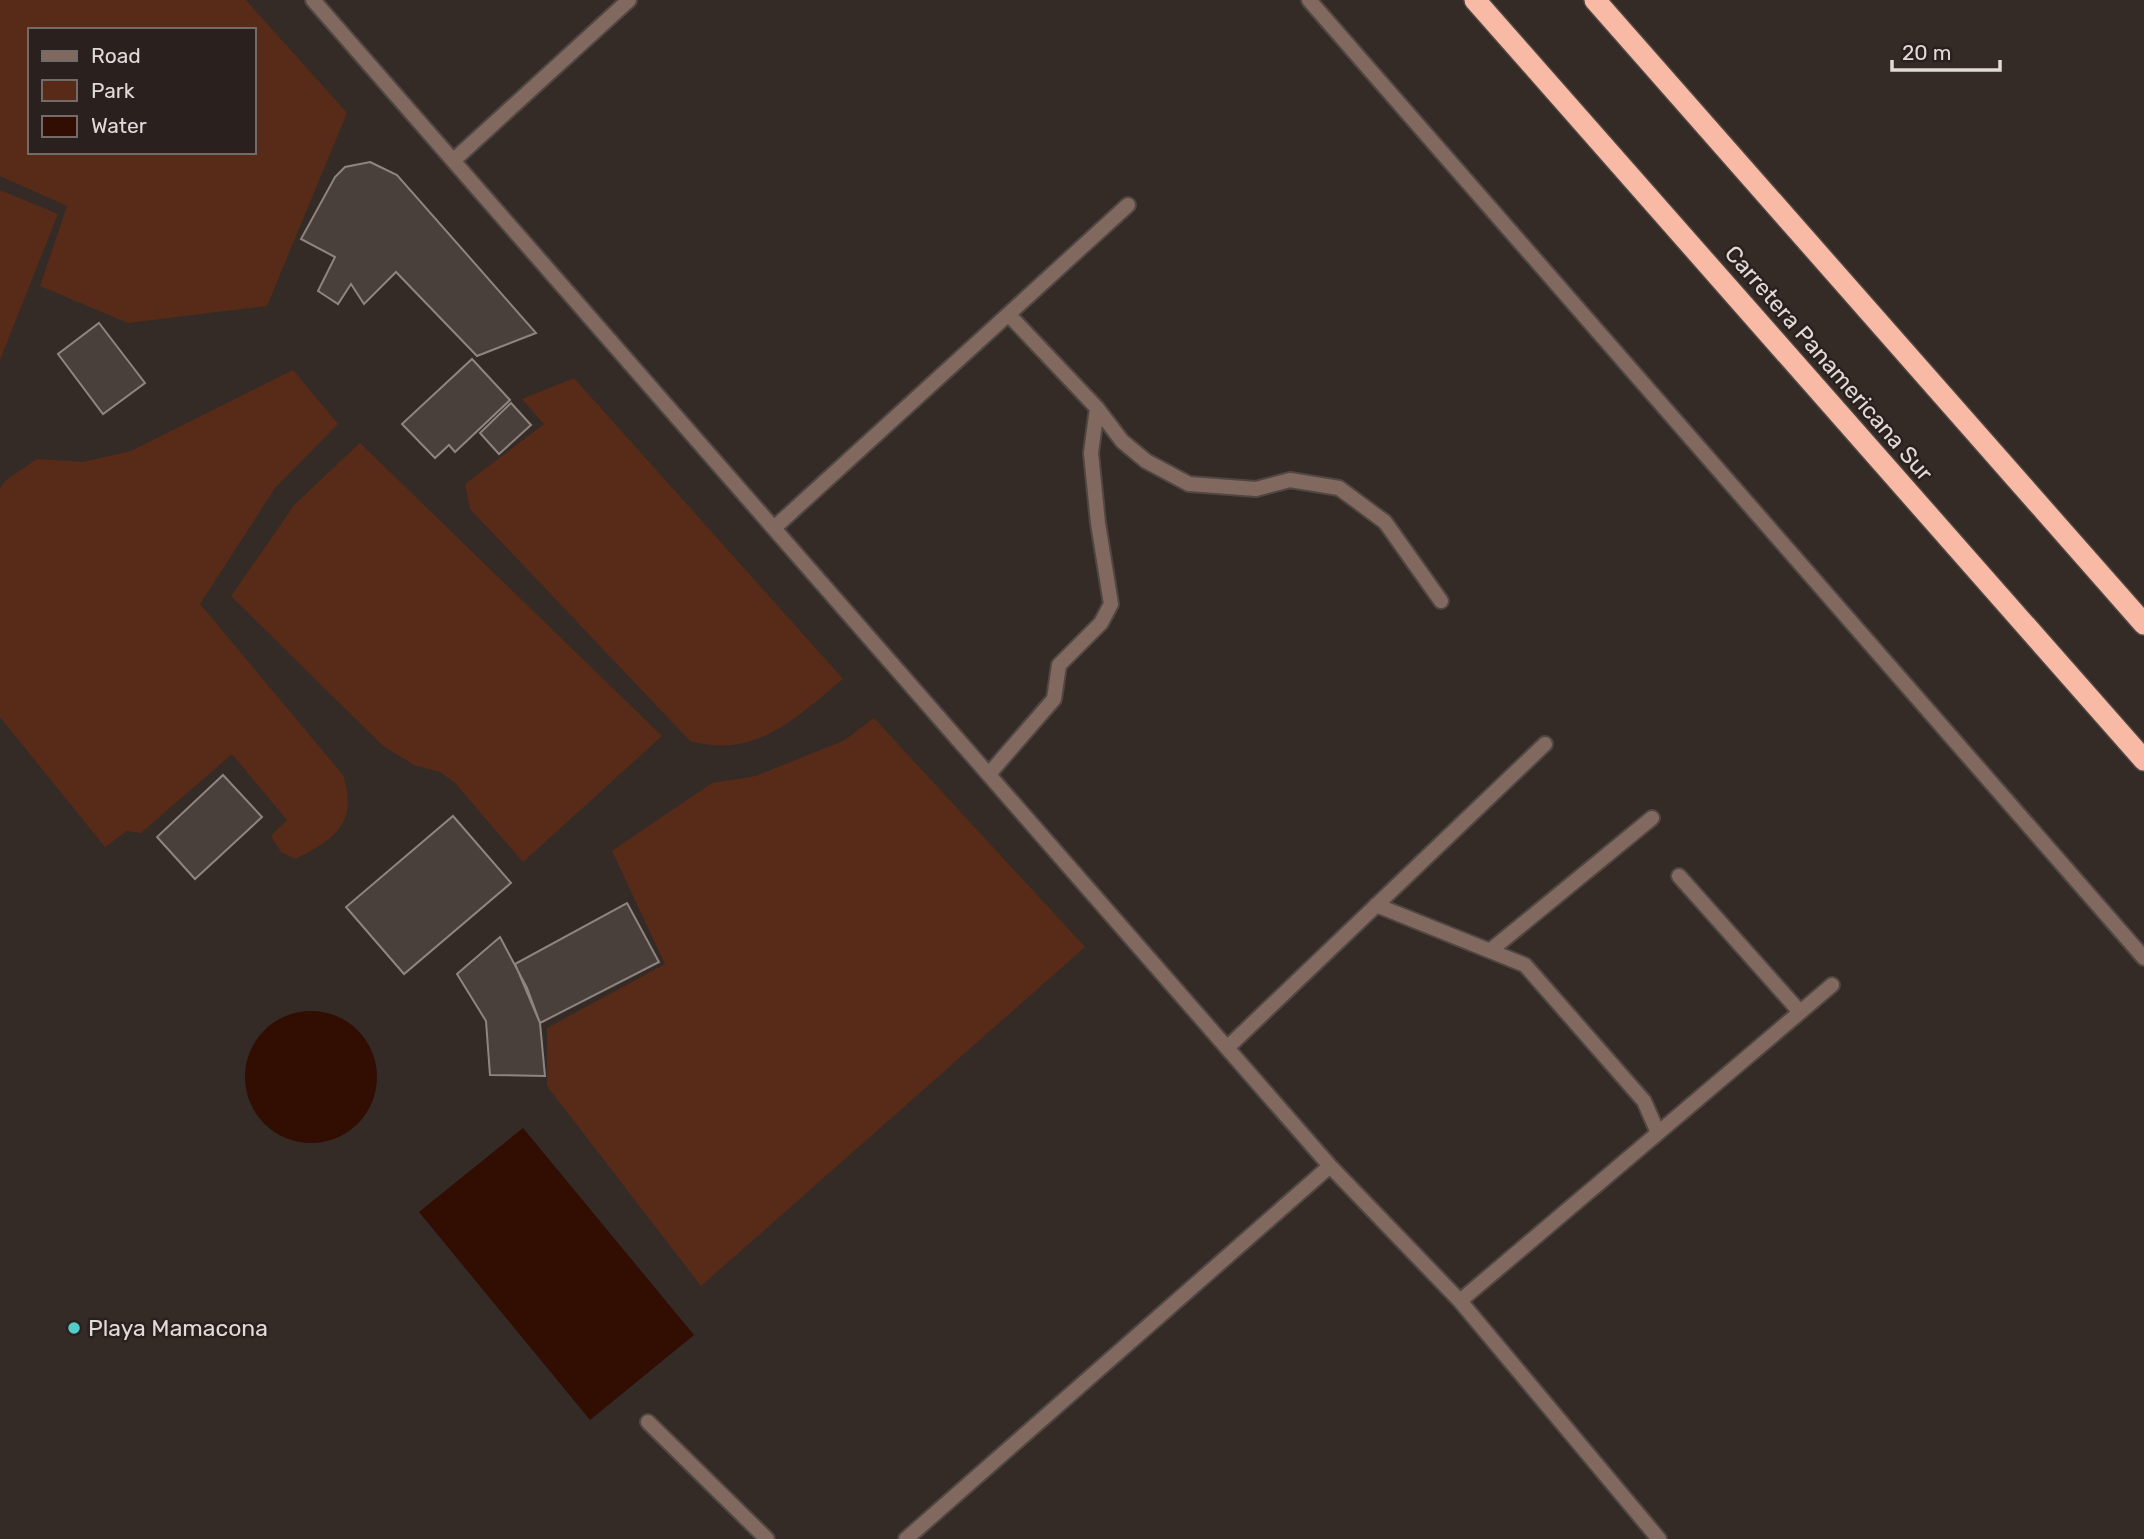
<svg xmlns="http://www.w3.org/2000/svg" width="2144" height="1539" viewBox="0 0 2144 1539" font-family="Rubik,sans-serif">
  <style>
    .green { fill: #582a18; fill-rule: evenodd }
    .water { fill: #310d02 }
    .building { fill: #493f3b; stroke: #908480; stroke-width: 2 }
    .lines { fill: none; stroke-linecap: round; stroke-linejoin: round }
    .street-casing { stroke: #504743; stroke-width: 18 }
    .highway-casing { stroke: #504743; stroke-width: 24 }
    .street { stroke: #826960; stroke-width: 14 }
    .highway { stroke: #f8baa4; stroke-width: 21 }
    .poi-dot { fill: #54cdc8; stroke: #2a211e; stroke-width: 2.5 }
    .labels { text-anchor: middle; stroke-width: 5; stroke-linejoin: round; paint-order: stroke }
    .street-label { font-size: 23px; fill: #e0dad8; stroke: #2a211e }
    .poi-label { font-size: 23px; fill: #e0dad8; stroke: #2a211e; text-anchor: start }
  </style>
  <rect width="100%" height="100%" fill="#342b27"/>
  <!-- green -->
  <path class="green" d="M0 0H246L347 113 267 306 128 323 40 286 67 206 0 176ZM30 30H254V152H30Z
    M0 190 58 214 0 360Z
    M293 370 338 424 275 488 200 604 343 775C359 823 334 840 295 859L281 852 271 836 287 820 232 754 141 833 127 831 105 847 0 717V488L6 480 37 459 83 462 131 451Z
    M574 378 843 679C797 717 755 760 690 741L470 509 465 484 544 424 522 399Z
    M360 443 662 736 523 862 455 783 440 772 414 765 383 746 231 596 295 504Z
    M874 718 1085 947 701 1286 547 1086V1028L665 964 612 851 712 783 756 776 845 740Z"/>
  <!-- water -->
  <path class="water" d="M245 1077a66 66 0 1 1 132 0a66 66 0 1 1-132 0Z
    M523 1128 694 1335 590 1420 419 1212Z"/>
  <!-- building -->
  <path class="building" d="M370 162 397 175 536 333 477 356 396 272 364 304 351 284 338 304 318 291 335 257 301 239 335 177 345 167Z
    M99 323 145 383 103 414 58 354Z
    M472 359 510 400 455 452 449 445 435 458 402 424Z
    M511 403 531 425 499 454 480 433Z
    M223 775 262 817 195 879 157 837Z
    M453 816 511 883 404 974 346 907Z
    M627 903 659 962 540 1023 515 964Z
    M500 937 527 988 540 1023 545 1076 490 1075 486 1021 457 974Z"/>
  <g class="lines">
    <defs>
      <path id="street" d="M313 0 1330 1166 1460 1301 1659 1539
        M1309 0 2144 958
        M454 160 629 0
        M1010 316 1097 408 1122 441 1146 461 1189 484 1256 489 1290 480 1339 488 1385 522 1441 601
        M774 528 1128 205
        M989 774 1054 699 1059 665 1101 623 1111 604 1098 523 1091 453 1097 408
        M1679 876 1800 1012
        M1376 905 1525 965 1644 1101 1658 1133 1460 1301
        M1491 950 1652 818
        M1227 1048 1545 744
        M1658 1133 1832 985
        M648 1422 767 1539
        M906 1539 1330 1166"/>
      <path id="highway" d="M1475 0 2144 760
        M1595 0 2144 624"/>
    </defs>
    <!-- street casing -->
    <use href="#street" class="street-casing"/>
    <!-- highway casing -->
    <use href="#highway" class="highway-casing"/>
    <!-- street -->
    <use href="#street" class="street"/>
    <!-- highway -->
    <use href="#highway" class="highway"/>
  </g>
  <!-- markers -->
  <circle class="poi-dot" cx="74" cy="1328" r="7"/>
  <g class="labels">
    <!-- street labels -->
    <g class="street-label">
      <text transform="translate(1829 363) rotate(49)" y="8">Carretera Panamericana Sur</text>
    </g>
    <!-- poi labels -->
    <g class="poi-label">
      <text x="88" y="1336">Playa Mamacona</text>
    </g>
  </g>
  <!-- legend -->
  <rect x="28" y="28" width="228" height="126" fill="#2a211e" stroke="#736b68" stroke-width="2"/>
  <rect x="42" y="51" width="35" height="10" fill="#826960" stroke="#736b68" stroke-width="2"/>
  <text x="91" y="63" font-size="21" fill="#e0dad8">Road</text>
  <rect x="42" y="80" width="35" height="21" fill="#582a18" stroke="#736b68" stroke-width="2"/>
  <text x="91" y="98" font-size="21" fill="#e0dad8">Park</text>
  <rect x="42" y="116" width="35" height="21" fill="#310d02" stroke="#736b68" stroke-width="2"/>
  <text x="91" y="133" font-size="21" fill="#e0dad8">Water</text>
  <!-- scale -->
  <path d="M1892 60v10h108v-10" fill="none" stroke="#e0dad8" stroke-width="3.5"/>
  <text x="1902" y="60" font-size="21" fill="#e0dad8" stroke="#2a211e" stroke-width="5" paint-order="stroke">20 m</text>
</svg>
